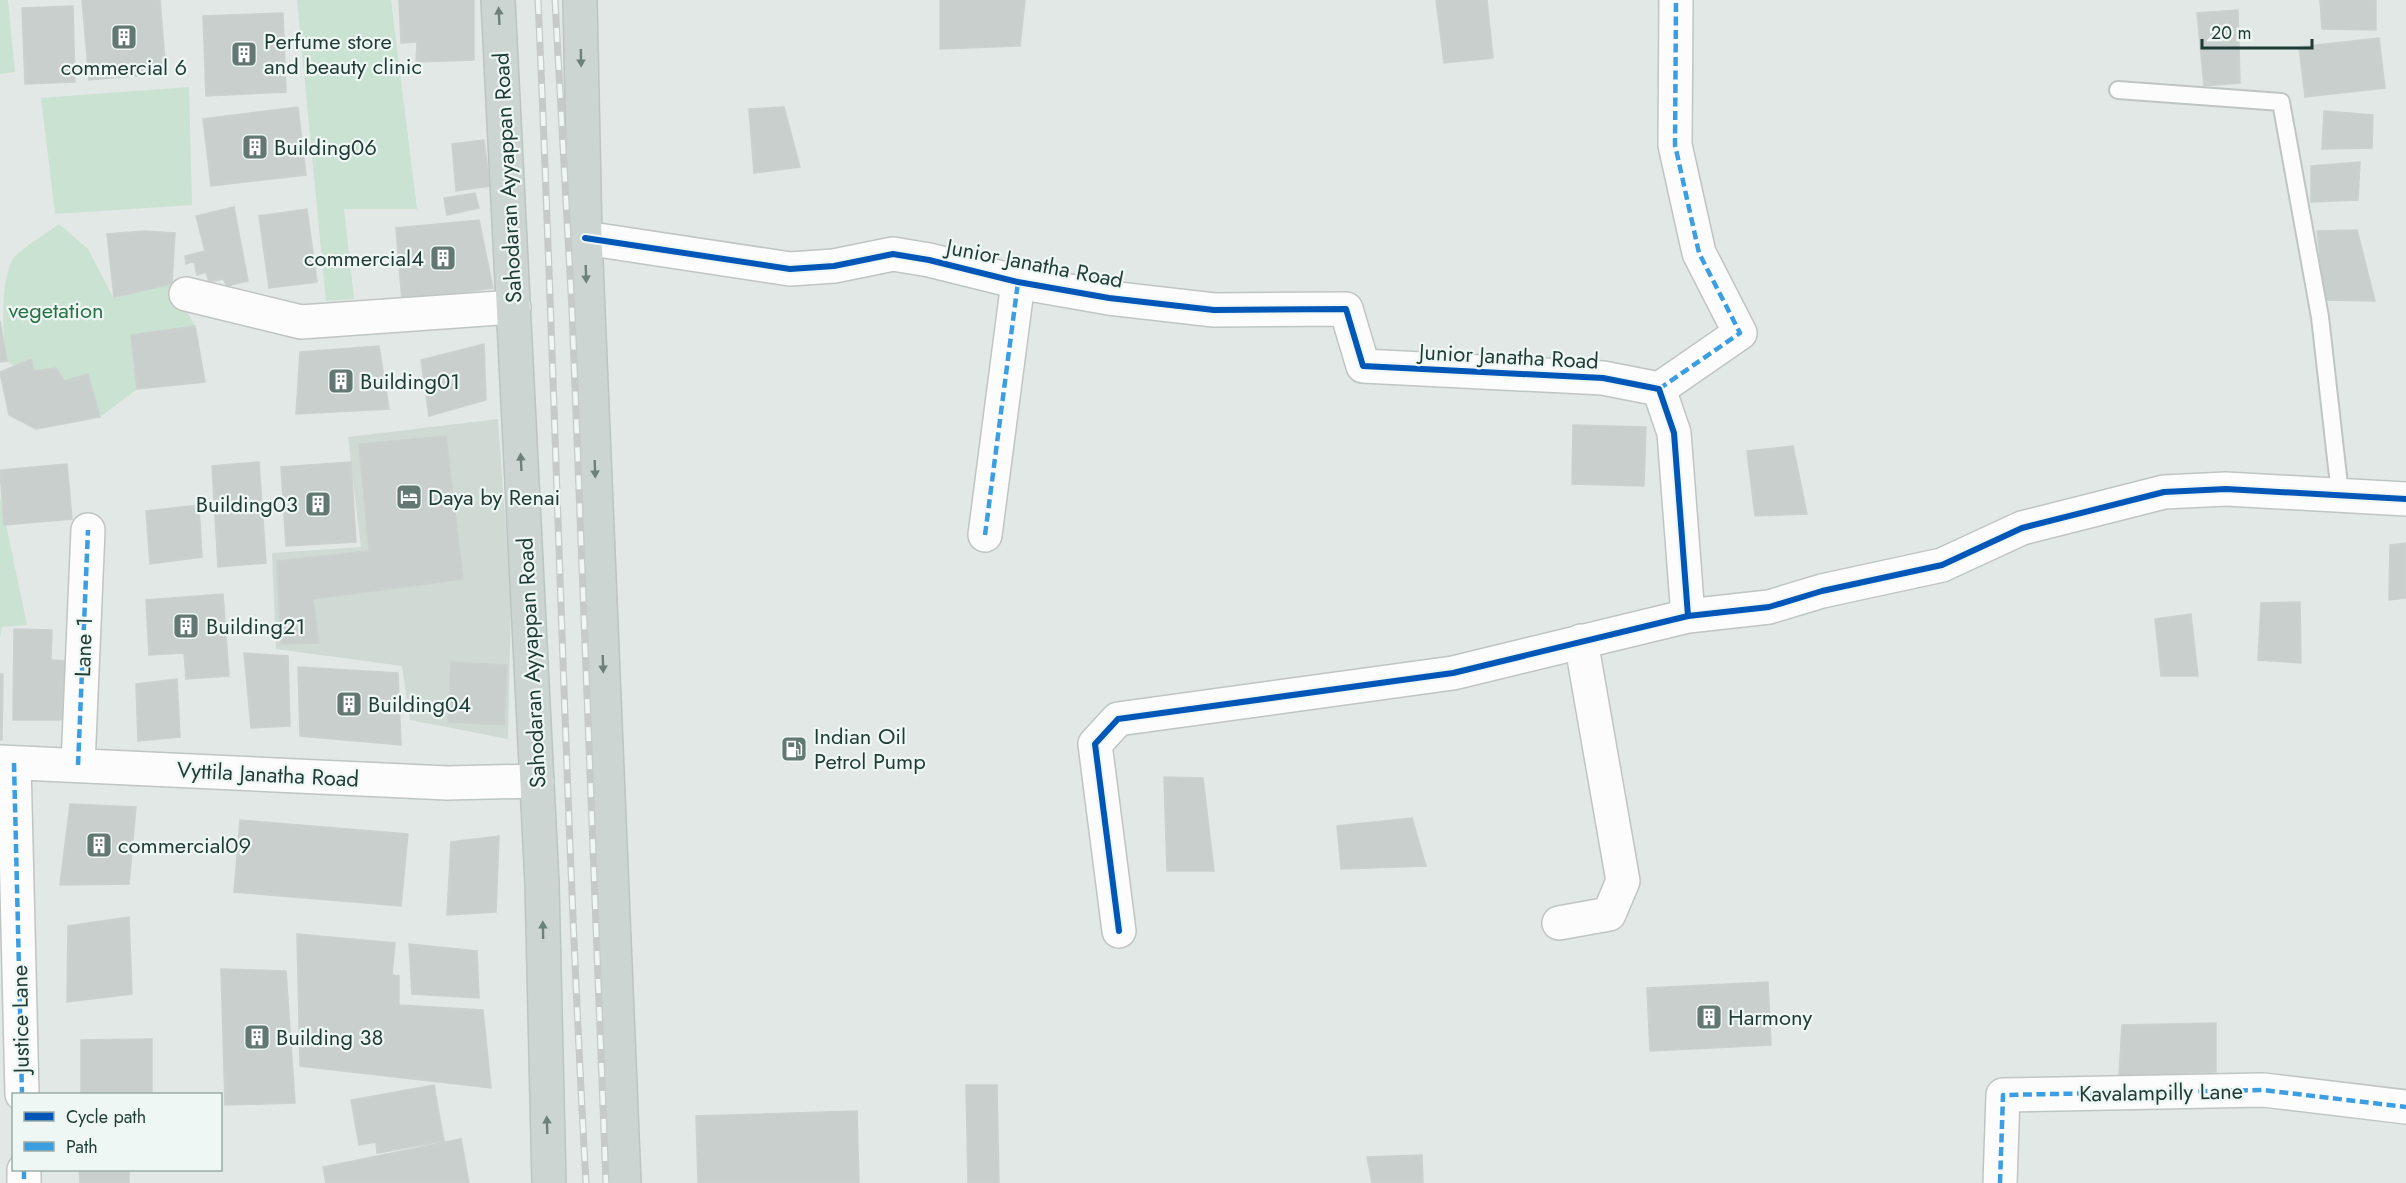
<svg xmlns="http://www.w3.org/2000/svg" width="2406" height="1183" viewBox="0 0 2406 1183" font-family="Jost,sans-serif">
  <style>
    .built { fill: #cfdad5 }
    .green { fill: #cae2d2 }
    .building { fill: #c9cfcd; stroke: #cbd1ce; stroke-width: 1.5 }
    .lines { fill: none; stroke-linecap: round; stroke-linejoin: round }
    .lane-casing { stroke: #bfc5c2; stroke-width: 20 }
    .street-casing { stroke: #bfc5c2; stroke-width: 36 }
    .primary-casing { stroke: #bbc5c2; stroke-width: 36 }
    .lane { stroke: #fbfcfb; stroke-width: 16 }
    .street { stroke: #fbfcfb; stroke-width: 33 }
    .primary { stroke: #ccd5d2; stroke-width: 33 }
    .rail-casing { stroke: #c6cac9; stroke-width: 7 }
    .rail { stroke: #eff7f4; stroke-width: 4.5; stroke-dasharray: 14; stroke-linecap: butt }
    .quiet { stroke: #3c9ee2; stroke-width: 4.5; stroke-dasharray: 9 4.5; stroke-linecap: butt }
    .cycleway-casing { stroke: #eff7f4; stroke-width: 10 }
    .cycleway { stroke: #0057b8; stroke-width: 6 }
    .oneway { fill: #6d807c }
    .labels { text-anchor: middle; stroke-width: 4.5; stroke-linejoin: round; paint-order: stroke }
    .poi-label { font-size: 22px; fill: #1f3b35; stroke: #eff7f4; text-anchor: start }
    .street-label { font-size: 22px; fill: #1f3b35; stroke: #eff7f4 }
    .park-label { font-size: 22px; fill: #287348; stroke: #eff7f4 }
  </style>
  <rect width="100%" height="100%" fill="#e2e8e5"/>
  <!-- built -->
  <path class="built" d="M498 419 511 601 508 739 410 720 402 666 276 649 272 553 361 547 348 437Z"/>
  <!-- green -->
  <path class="green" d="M0 0H8L15 72 0 74Z
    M297 0H391L417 209H344L354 299 326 301Z
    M189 87 192 205 55 214 41 98Z
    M59 224 88 249 113 297 172 284 195 326 132 335 137 389 100 417 88 375 64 381 56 368 34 371 31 360 16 367 7 361C2 333 0 279 14 257 27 245 44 235 59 224Z
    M0 496 27 625 2 627 0 638Z"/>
  <!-- building -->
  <path class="building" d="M82 0H160L166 73 89 80Z
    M399 0H474V60L416 62 417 42 401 43Z
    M940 0H1025L1020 46 940 49Z
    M1436 0H1487L1493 58 1444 63Z
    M2320 0H2376V30L2322 29Z
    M73 6 75 82 25 84 22 8Z
    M2238 10 2240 83 2204 86 2197 13Z
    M283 13 286 92 206 96 203 16Z
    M2379 38 2385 88 2305 97 2299 47Z
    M298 107 306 175 211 186 203 119Z
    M784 107 800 167 754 173 749 109Z
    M2324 111 2373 115 2372 148 2322 149Z
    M484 140 490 186 456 191 452 144Z
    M2360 162 2358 200 2311 202V166Z
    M475 193 479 208 447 215 444 198Z
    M234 207 248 281 227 286 223 279 209 282 206 272 197 275 194 261 186 264 185 256 205 251 196 216Z
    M307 209 317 282 269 288 259 216Z
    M479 220 493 288 402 301 396 228Z
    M2357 230 2375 301 2325 300 2317 231Z
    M145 231 175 233 172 284 114 297 107 234Z
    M0 321 7 361 0 362Z
    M195 326 205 382 137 389 131 335Z
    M484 344 486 400 429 416 421 360Z
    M379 346 389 409 296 414 300 352Z
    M31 359 34 371 56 368 64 381 88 374 100 417 36 429 9 415 0 372Z
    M1573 425 1646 427 1644 486 1572 484Z
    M446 436 463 579 313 599 319 643 281 644 277 561 369 551 359 444Z
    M1793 446 1807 514 1755 516 1747 451Z
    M259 462 266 563 218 567 212 466Z
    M351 462 356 542 286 546 281 467Z
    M67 464 72 519 4 525 0 470Z
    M199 505 202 557 150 564 146 511Z
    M2406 543V598L2389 600 2390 545Z
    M223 594 229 676 186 679 184 653 149 655 146 600Z
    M2300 602 2301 663 2258 660 2261 603Z
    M2191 614 2198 676H2161L2155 619Z
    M14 629 52 630 51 660 68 661 67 720H13Z
    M244 653 288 656 290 726 251 728Z
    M451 662 507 665 504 725 448 722Z
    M298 667 398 673 401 745 300 736Z
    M0 674H3L2 740H0Z
    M177 679 180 737 138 741 136 684Z
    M1164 777 1203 778 1214 871H1167Z
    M70 804 136 807 129 884 60 885Z
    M1412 818 1426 866 1341 869 1337 826Z
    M240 820 408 834 401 906 234 892Z
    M499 836 496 912 447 915 451 842Z
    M129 917 132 994 67 1002 68 926Z
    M297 934 395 943 392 975 399 976V1005L483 1010 491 1088 300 1066Z
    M409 944 477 951 479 998 412 994Z
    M221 969 286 971 295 1103 225 1105Z
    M1768 982 1771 1045 1650 1051 1647 988Z
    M2216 1023V1072L2119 1075 2122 1025Z
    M152 1039V1094L81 1092V1040Z
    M434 1085 444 1141 377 1153 376 1142 359 1145 351 1100Z
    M966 1085H997L999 1183H968Z
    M857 1111 859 1183H698L696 1116Z
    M461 1139 469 1183H326L323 1167Z
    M1422 1155 1423 1183H1372L1367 1157Z
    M79 1170H129V1183H80Z"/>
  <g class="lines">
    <defs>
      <path id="lane" d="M2118 90 2281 102 2320 317 2340 494"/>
      <path id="street" d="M585 238 790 269 834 266 893 254 929 260 1018 282 1109 298 1214 310 1346 309 1363 366 1603 378 1659 389 1674 433 1688 616 1769 607 1822 591 1942 565 2022 528 2164 492 2226 489 2406 499
        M186 294 301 322 514 307
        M1659 389 1740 333 1699 253 1675 145 1676 0
        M985 535 1018 282
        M0 762 447 783 537 781
        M14 763 22 1094
        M78 765 88 530
        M1559 923 1609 914 1623 881 1581 641
        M1119 931 1095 744 1118 719 1453 673 1688 616
        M24 1170V1183
        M2000 1183 2003 1095 2263 1090 2406 1107"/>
      <path id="primary" d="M498 0 542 884 549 1183
        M580 0 585 238 624 1183"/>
    </defs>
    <!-- lane casing -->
    <use href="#lane" class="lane-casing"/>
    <!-- street casing -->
    <use href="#street" class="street-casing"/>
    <!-- primary casing -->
    <use href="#primary" class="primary-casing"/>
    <!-- lane -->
    <use href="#lane" class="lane"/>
    <!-- street -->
    <use href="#street" class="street"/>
    <!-- primary -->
    <use href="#primary" class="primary"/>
    <defs>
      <path id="rail" d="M538 0C556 394 564 789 586 1183
        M555 0 572 310 606 1183"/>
    </defs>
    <!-- rail casing -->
    <use href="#rail" class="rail-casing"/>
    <!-- rail -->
    <use href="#rail" class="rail"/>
    <!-- quiet -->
    <path class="quiet" d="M1659 389 1740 333 1699 253 1675 145 1676 0
      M985 535 1018 282
      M14 763 22 1094
      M78 765 88 530
      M24 1170V1183
      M2000 1183 2003 1095 2263 1090 2406 1107"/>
    <defs>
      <path id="cycleway" d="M585 238 790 269 834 266 893 254 929 260 1018 282 1109 298 1214 310 1346 309 1363 366 1603 378 1659 389 1674 433 1688 616 1769 607 1822 591 1942 565 2022 528 2164 492 2226 489 2406 499
        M1119 931 1095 744 1118 719 1453 673 1688 616"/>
    </defs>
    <!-- cycleway casing -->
    <use href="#cycleway" class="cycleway-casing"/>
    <!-- cycleway -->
    <use href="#cycleway" class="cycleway"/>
  </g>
  <!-- one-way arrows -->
  <defs><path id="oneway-solid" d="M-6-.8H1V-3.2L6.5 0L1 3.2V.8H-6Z" transform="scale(1.5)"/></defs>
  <g class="oneway">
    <use href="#oneway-solid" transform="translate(499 16) rotate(-93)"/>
    <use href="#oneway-solid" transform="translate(581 58) rotate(89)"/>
    <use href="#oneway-solid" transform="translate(586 274) rotate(88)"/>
    <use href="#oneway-solid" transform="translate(521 462) rotate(-93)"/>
    <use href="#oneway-solid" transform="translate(595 469) rotate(88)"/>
    <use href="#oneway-solid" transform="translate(603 664) rotate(88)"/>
    <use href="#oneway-solid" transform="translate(543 930) rotate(-91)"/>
    <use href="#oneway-solid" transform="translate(547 1125) rotate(-92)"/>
  </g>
  <!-- icons -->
  <defs>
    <symbol id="building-square" viewBox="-11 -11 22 22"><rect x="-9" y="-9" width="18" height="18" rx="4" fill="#637873" stroke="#eff7f4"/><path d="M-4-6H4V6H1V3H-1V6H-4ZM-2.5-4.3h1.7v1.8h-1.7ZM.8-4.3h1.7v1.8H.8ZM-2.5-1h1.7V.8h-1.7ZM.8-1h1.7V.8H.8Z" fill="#fff"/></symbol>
    <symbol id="hotel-square" viewBox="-11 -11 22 22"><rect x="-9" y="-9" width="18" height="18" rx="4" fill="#637873" stroke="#eff7f4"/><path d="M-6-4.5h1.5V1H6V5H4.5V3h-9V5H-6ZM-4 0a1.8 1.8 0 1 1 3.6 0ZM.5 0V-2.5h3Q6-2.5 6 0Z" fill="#fff"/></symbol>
    <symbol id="fuel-square" viewBox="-11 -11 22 22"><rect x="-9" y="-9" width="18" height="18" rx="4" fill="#637873" stroke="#eff7f4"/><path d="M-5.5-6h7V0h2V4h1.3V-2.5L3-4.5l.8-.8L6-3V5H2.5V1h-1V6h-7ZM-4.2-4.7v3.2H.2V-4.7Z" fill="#fff"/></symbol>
  </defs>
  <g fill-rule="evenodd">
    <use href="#building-square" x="109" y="22" width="30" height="30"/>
    <use href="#building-square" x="229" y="39" width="30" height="30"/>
    <use href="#building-square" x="240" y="132" width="30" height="30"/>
    <use href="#building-square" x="428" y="243" width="30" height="30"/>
    <use href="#building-square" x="326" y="366" width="30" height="30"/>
    <use href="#hotel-square" x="394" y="482" width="30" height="30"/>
    <use href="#building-square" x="303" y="489" width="30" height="30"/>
    <use href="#building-square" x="171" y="611" width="30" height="30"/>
    <use href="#building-square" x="334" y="689" width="30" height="30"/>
    <use href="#fuel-square" x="779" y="734" width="30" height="30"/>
    <use href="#building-square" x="84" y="830" width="30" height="30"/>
    <use href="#building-square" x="1694" y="1002" width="30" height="30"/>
    <use href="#building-square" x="242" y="1022" width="30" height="30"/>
  </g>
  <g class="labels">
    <!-- poi labels -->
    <g class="poi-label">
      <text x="264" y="49">Perfume store<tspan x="264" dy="25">and beauty clinic</tspan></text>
      <text x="124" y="75" text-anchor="middle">commercial 6</text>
      <text x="274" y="155">Building06</text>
      <text x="424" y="266" text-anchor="end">commercial4</text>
      <text x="360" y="389">Building01</text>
      <text x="428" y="505">Daya by Renai</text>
      <text x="298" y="512" text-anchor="end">Building03</text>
      <text x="206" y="634">Building21</text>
      <text x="368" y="712">Building04</text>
      <text x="814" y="744">Indian Oil<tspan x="814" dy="25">Petrol Pump</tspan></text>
      <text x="118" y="853">commercial09</text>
      <text x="1728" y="1025">Harmony</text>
      <text x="276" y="1045">Building 38</text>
    </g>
    <!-- street labels -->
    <g class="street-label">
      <text transform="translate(507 178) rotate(-93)" y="8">Sahodaran Ayyappan Road</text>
      <text transform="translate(1035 263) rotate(11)" y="8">Junior Janatha Road</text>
      <text transform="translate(1509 356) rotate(3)" y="8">Junior Janatha Road</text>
      <text transform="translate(83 647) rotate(-88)" y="8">Lane 1</text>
      <text transform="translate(531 663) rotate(-93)" y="8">Sahodaran Ayyappan Road</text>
      <text transform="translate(268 774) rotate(3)" y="8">Vyttila Janatha Road</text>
      <text transform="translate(20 1019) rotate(-91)" y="8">Justice Lane</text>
      <text transform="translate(2161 1092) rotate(-1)" y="8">Kavalampilly Lane</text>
    </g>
    <!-- park labels -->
    <g class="park-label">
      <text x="56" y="318">vegetation</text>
    </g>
  </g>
  <!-- legend -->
  <rect x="12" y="1093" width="210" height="78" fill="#eff7f4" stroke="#9caca8" stroke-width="1.5"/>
  <rect x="24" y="1112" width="30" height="9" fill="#0057b8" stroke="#9caca8" stroke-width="1.5"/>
  <text x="66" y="1123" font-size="18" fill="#1f3b35">Cycle path</text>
  <rect x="24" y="1142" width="30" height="9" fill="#3c9ee2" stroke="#9caca8" stroke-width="1.5"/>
  <text x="66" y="1153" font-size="18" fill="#1f3b35">Path</text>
  <!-- scale -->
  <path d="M2202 39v9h110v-9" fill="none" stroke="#1f3b35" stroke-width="3"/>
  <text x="2211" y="39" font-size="18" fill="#1f3b35" stroke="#eff7f4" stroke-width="4.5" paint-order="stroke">20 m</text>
</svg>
